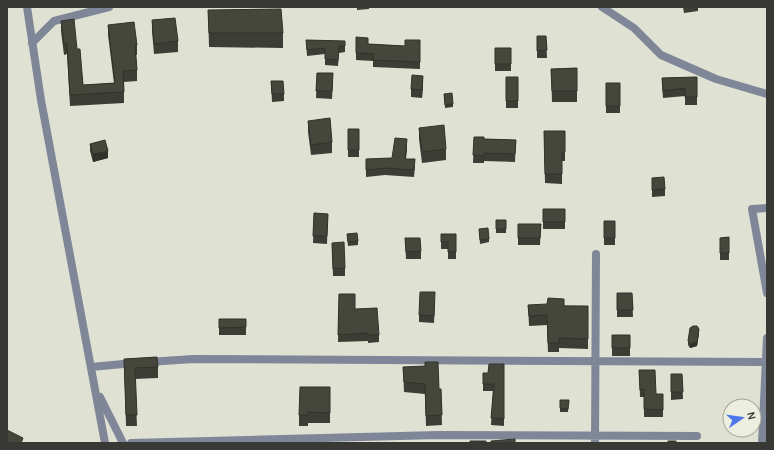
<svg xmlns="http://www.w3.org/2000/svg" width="774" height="450" viewBox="0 0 774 450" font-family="Karla,sans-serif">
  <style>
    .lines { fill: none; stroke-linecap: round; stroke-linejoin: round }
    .minor { stroke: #7e8698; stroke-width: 8 }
    .wall { fill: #3c3d34 }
    .shaded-wall { fill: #31322a }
    .building { fill: #46473c; stroke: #31322a }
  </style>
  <rect width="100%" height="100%" fill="#dfe1d3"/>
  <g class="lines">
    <!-- minor -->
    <path class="minor" d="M27 7 41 100 105 443
      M602 7 634 28 661 55 716 79 767 94
      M32 43 54 21 109 7
      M767 208 752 209 767 293
      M148 362 193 359 766 362
      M91 367 134 363
      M100 397 123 443
      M131 443 439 435 697 436
      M595 443 596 254
      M762 443 767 338"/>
  </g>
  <!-- wall -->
  <path class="wall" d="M357 7H369V9L357 10Z
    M683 7H698V11L684 13Z
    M208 10 283 33V48L209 47Z
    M152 20 178 41V52L154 54 152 31Z
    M61 21 77 49 83 85 114 83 108 35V25L137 45V55H136L137 70V81L124 82V103L70 106 67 54 64 55 61 31Z
    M537 36H546L547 58H537Z
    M306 40 345 41V52L339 53 338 66 325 65V54L307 56Z
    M420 40V69L373 67V61L356 60V53L368 44 405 46Z
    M495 48H511V71H495Z
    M577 68V102H552L551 69Z
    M317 73 333 81 332 99 316 98Z
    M506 77H518V108H506Z
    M697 77V105H685V96L663 98 662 85V78Z
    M271 81 284 94V101L272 102Z
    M606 83H620V113H606Z
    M423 84 422 98 411 97V89Z
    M444 94 453 104V107L445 108Z
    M308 121 332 142V153L311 155 308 132Z
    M419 128 446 149V160L422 163 419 139Z
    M348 129H359V157H348Z
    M544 131H565V161H562V184L545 183Z
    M474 137 484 139 516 140 515 162 484 161V163H473Z
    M90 144 108 158 93 162 90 151Z
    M407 147 406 159 415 166 414 177 385 175 366 177V159L392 158Z
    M652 178 665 189V196L652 197Z
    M543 209H565V229H543Z
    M314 213 328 214 327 244 313 243Z
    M496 220H506V233H496Z
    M604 221H615V245H604Z
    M518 224H541L540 245H518Z
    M479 229 489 239V242L480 244Z
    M347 234 358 241V245L348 246Z
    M441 234H456V259H448V249H441Z
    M729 237V260H720V238Z
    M405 238 421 251V259H406Z
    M332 243 345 268V276H333Z
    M617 293H632L633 317H617Z
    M339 294 355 309 379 335V342L368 343V341L338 342Z
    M435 300 434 323 419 322V315Z
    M528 305 588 306V349L559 348V352H548L547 325 529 326Z
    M219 319H246V335H219Z
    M699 333 697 346 690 348 688 345V341Z
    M612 335H630V356H612Z
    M124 359 158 367V378L135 379 137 426H126Z
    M504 364V426L491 425 493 391H483V373H488Z
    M403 367 439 389H441L442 425 426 426 425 394 404 392Z
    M639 370 656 394H663V417H644V397H640Z
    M671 374H682L683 399 671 400Z
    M330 387V423H308V426H299V415Z
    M560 400H569L568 412H560Z"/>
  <!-- shaded-wall -->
  <path class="shaded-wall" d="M423 76V84L422 98V90Z
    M407 139V147L405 166V159Z
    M108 151V158L93 162V154Z
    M699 329V333L697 346 690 348V344Z"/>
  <!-- building -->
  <path class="building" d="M281 9 283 33H209L208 10Z
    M175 18 178 41 154 44 152 20Z
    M74 19 77 49H80L83 85 115 83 108 25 134 22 137 45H135L137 70 123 71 124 92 70 95 67 44H64L61 21Z
    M537 36H546L547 50 537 51Z
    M356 37 368 38V44L405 46V40H420V62L373 60 374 54 356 53Z
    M306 40 345 41V46H339L338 60 325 59V48L307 50Z
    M495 48H511V64H495Z
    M577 68V91H552L551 69Z
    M317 73H333L332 91H316Z
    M412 75 423 76 422 90 411 89Z
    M506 77H518V101H506Z
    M697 77V97H685V88L663 91 662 78Z
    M271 81H283L284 94H272Z
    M606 83H620V106H606Z
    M452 93 453 104 445 105 444 94Z
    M330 118 332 142 311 145 308 121Z
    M444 125 446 149 422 152 419 128Z
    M348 129H359V150H348Z
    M544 131H565V152H562V174H545Z
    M474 137H484V139L516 140 515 154 484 153V156L473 155Z
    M395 138 407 139 405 159H415L414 170 385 168 366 170V159L392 158Z
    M105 140 108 151 93 154 90 144Z
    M664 177 665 189 652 190V178Z
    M543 209H565V222H543Z
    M314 213 328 214 327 236H313Z
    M496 220H506V229H496Z
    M604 221H615V238H604Z
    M518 224H541L540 238H518Z
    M488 228 489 239 480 240 479 229Z
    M357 233 358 241 348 242 347 234Z
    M441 234H456V252H448V242H441Z
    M729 237V253H720V238Z
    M405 238H420L421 251 406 252Z
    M344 242 345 268 333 269 332 243Z
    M420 292H435L434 316 419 315Z
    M617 293H632L633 310H617Z
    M339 294H355V309L377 308 379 335H368V333L338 335Z
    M548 298 564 299V306H588V339L559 338V343H548L547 315 529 316 528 305 547 304Z
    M219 319H246V327L219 328Z
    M693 326H697L699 329 697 342 690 344 688 341 690 328Z
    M612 335H630V348H612Z
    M157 357 158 367 135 368 137 415H126L124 359Z
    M425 362H438L439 389H441L442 415 426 416 425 384 404 382 403 367 425 366Z
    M489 364H504V419L491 418 494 384H483V373H488Z
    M639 370H655L656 394H663V410L644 409V389L640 390Z
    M671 374H682L683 392H671Z
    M300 387H330V413L308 412V415H299Z
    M560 400H569L568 409 560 408Z
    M7 430 23 438 21 443H7Z
    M515 439V443H491V441Z
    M470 441H486V443H470Z
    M668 441H676V443H668Z"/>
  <!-- border -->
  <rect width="774" height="450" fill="none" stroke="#383934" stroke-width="16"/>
  <!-- north arrow -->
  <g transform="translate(742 418) rotate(77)"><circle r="19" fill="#eceee0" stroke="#a4a69b"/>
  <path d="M0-3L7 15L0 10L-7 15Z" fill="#4c76e9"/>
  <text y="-6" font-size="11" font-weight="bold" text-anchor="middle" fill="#383934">N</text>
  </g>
</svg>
